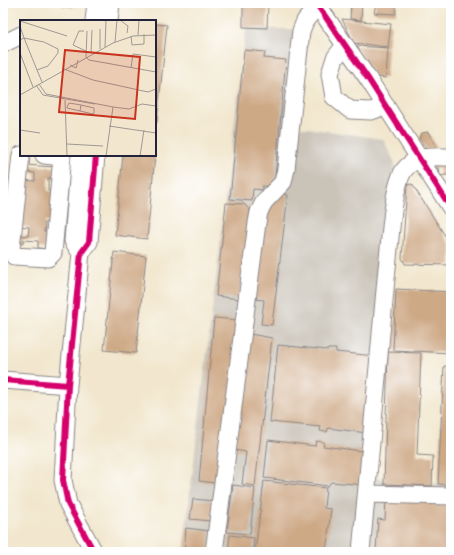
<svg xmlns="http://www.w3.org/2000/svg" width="454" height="555" viewBox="0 0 454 555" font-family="'Playpen Sans',sans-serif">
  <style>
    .industrial { fill: #c9c3b8 }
    .building { fill: #cea986 }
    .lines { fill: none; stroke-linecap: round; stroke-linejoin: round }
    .minor-casing { stroke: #8a8484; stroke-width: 19 }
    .minor { stroke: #fff; stroke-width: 17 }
    .cycleway-casing { stroke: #fff; stroke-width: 8 }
    .cycleway { stroke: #d6006c; stroke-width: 6 }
    .inset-road { fill: none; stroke: #9f9893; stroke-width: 1 }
    .view { fill: #c8321e; fill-opacity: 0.15; stroke: #c8321e; stroke-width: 2 }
    .inset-edge { fill: none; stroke: #22223b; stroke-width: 2 }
  </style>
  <rect width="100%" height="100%" fill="#fff"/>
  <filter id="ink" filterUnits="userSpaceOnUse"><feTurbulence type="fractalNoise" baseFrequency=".025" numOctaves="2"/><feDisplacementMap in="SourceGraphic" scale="8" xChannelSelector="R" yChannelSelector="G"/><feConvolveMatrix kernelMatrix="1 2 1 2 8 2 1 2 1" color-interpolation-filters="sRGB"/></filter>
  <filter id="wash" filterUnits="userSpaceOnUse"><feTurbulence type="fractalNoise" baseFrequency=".012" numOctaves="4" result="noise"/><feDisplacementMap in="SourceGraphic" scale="16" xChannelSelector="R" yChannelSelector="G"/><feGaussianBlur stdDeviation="0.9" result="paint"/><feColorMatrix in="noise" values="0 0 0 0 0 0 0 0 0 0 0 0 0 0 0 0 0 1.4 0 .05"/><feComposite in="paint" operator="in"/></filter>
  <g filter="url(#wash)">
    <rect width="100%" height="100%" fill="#f2e7ce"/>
    <!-- industrial -->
    <path class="industrial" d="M246 28 309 30 300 127 383 139 395 163 363 477 451 485V552H183Z"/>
    <g id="blocks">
      <!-- building -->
      <path class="building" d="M62 3H73V7L62 6Z
        M243 3H268L267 28 243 27Z
        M351 3H362L361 20 350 19Z
        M376 3H396V14L374 13Z
        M342 19 391 24 388 47 354 43Z
        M155 24 167 25 157 122H155Z
        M356 46 388 48 386 78 375 77Z
        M244 50 265 52 264 58 286 60 274 187 262 186V190L253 189 252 201 230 199Z
        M428 132 437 147 434 151 428 152 419 138 422 133Z
        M123 155H155L147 239 115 235Z
        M451 164V174L440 176 439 168H435V166Z
        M24 165 55 167V178H48V191H55L53 222H45L44 232 50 233 49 249 38 248V241L23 240V244L15 243V235L28 236 29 227 17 226 20 180 35 181V173L23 172Z
        M412 184 451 245V265L405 264 402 258 407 185Z
        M278 193 288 195 272 325 261 324 264 300 254 299 265 207Z
        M226 203 244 204 250 210 239 299 216 296Z
        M114 252 146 256 136 353 104 350Z
        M396 289 451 292V353L393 350Z
        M214 318 238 320 222 484 199 481Z
        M250 334 272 338 255 486 242 484 246 452 234 450Z
        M278 345 328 350V349H336V352L375 356 367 433 328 428 327 432 320 431 321 427 270 422Z
        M388 352 421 353 417 455 433 456 432 486 384 484Z
        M444 366 451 367V485L438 484Z
        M268 440 315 446 316 441 324 442 323 446 370 452 366 485 331 482 328 486 264 478Z
        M264 481 326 488 324 508 331 509 326 552H255Z
        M233 485 255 488 250 534 227 532Z
        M386 498 451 503V552H376L378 519 385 520Z
        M193 499 213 501 211 521 190 519Z
        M186 528 210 531 208 552H184Z
        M230 535 254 538 253 552H228Z"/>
    </g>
  </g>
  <g filter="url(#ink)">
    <use href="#blocks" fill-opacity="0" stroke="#8a8484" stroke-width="1"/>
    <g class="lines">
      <defs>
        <path id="minor" d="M316 3 369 80 451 208
          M94 21 96 3
          M109 21 111 3
          M3 44 21 35
          M345 45 335 58 330 74 334 97 350 110 371 111 386 106
          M21 155 11 248 14 256 48 258 53 253 62 157 44 155
          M80 155 73 241 81 253
          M3 380 68 385 81 253 89 242 96 155
          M68 385 63 480 68 504 94 552
          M367 494 451 496
          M214 552 257 223 259 212 264 202 283 182 286 169 301 31 305 21 318 5
          M361 552C370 457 378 363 387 268 390 245 392 188 404 170 417 154 432 157 451 157"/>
      </defs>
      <!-- minor casing -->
      <use href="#minor" class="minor-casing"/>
      <!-- minor -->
      <use href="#minor" class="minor"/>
      <defs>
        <path id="cycleway" d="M316 3 369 80 451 208
          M3 380 68 385 81 253 89 242 96 155
          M68 385 63 480 68 504 94 552"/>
      </defs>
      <!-- cycleway casing -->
      <use href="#cycleway" class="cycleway-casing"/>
      <!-- cycleway -->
      <use href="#cycleway" class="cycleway"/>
    </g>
  </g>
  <!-- overview -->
  <g transform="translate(20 20)">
    <rect width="136" height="136" fill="#f2e7ce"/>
    <path class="inset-road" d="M100 0 108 6 107 13M0 1 47 16M0 6 4 18 0 20M64 11H59L53 25 66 31M67 11 66 37 69 40 136 52M118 15 119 0M111 16 112 25 124 24V14M95 22 97 0M85 27 86 0M80 29V9M0 33 13 67M71 33 72 10M50 45 56 48 58 40M111 48 113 34 136 37M44 49 73 60 128 72 136 69M17 50 28 46 38 33V29L24 22 4 18 17 50 22 62M19 64 26 74 93 87 86 136M16 65 23 75 75 84M0 75 93 23 113 16 136 15M45 80 47 136M93 87 109 89 122 84 136 86M60 91 61 85 74 88V93L73 94 47 88V87L49 83 61 85M89 106 136 113M0 110 20 113M47 124 83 126M120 136 124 110"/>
    <path class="view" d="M45 30 120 37 115 99 39 92Z"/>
    <rect width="136" height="136" class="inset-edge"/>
  </g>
  <!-- margin -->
  <rect width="454" height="555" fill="none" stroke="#fff" stroke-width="16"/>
</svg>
